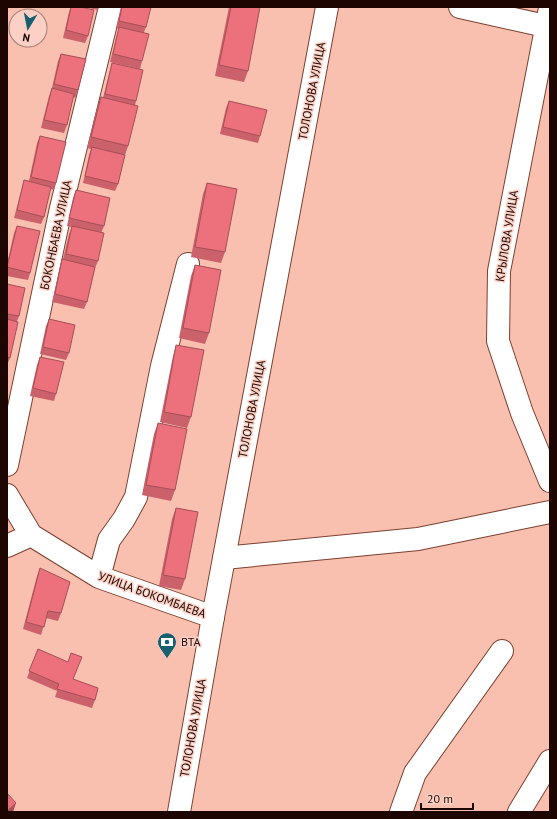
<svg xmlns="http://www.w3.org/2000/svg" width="557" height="819" viewBox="0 0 557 819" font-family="'PT Sans',sans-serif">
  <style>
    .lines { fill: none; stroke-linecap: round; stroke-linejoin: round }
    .minor-casing { stroke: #7c402f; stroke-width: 24 }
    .major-casing { stroke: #7c402f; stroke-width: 24 }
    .minor { stroke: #fff; stroke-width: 22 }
    .major { stroke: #fff; stroke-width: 22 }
    .wall { fill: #cb616b }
    .shaded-wall { fill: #a54f57 }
    .building { fill: #ec717c; stroke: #a54f57 }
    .labels { text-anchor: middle; stroke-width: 3; stroke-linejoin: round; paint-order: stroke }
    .street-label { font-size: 12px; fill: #1d0602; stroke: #fcd0c4 }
    .poi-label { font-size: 12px; fill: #1d0602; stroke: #fcd0c4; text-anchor: start }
  </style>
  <rect width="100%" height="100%" fill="#f9bfaf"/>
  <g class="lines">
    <defs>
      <path id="minor" d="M460 7 550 27
        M550 8 499 271 498 341 522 413 550 481
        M7 465 61 208 110 7
        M7 495 31 535 99 577 213 617
        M7 546 31 535
        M224 558 418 539 550 512
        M99 577 109 540 124 519 136 497 162 366 188 264
        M401 812 415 773 502 651
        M519 812 550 761"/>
      <path id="major" d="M179 812 213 617 327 7"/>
    </defs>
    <!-- minor casing -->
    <use href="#minor" class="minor-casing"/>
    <!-- major casing -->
    <use href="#major" class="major-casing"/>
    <!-- minor -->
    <use href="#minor" class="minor"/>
    <!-- major -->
    <use href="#major" class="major"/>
  </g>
  <!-- wall -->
  <path class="wall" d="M71 7 88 36 85 43 63 38 69 12Z
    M84 7H99L98 10Z
    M121 7H151L146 27 144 32 142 61 140 69 110 62 117 34 119 29 116 28Z
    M229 7H260L248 71 244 82 215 76Z
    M61 54 78 90 75 98 73 97 67 125 64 133 41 128 49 96 52 88 58 61Z
    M112 63 136 101 135 105 128 146 125 155 118 184 115 191 83 183 89 155 91 149 87 148 97 108 101 97 103 98 110 70Z
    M229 101 260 136 258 143 220 134 226 108Z
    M40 136 56 183 54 190 50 189 44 217 41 224 14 218 22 188 24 180 29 181 37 143Z
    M207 183 225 252 221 263 191 257 203 194Z
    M76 190 104 226 101 233 98 261 95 268 87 302 84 309 52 302 60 267 62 259H63L69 234 72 227 67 226 73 198Z
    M17 226 30 273 28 280 7 276V264L14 233Z
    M195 265 209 333 205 344 179 338 191 276Z
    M7 284 19 316 17 321 10 358 7 365Z
    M49 319 69 353 66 360 40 354 46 326Z
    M176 345 191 417 187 428 160 422 173 356Z
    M40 357 56 394 54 401 30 396 37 365Z
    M158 423 175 490 171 501 142 495 154 434Z
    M176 508 185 579 181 590 159 586 172 519Z
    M40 568 61 613 58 621 46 618 41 635 23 629 37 576Z
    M38 649 73 679 95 700 92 708 55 697 57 691 27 678Z"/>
  <!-- shaded-wall -->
  <path class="shaded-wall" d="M16 803 13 812H7V811Z"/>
  <!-- building -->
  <path class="building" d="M71 7H80L94 10 88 36 66 30Z
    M122 7H151L146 27 119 21Z
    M231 7H260L248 71 219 65Z
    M119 27 149 34 142 61 113 54Z
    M61 54 86 59 78 90 54 84Z
    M112 63 143 70 136 101 105 94Z
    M52 88 74 94 67 125 44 120Z
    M101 97 138 106 128 146 91 137Z
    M229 101 267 110 260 136 223 127Z
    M40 136 66 142 56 183 31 177Z
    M92 147 125 155 118 184 85 176Z
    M24 180 51 187 44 217 17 210Z
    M207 183 237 189 225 252 195 247Z
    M76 190 110 198 104 226 69 218Z
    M17 226 40 231 30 273 7 267Z
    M72 226 104 233 98 261 66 254Z
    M62 259 95 267 87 302 55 294Z
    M195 265 221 270 209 333 183 328Z
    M7 284 25 288 19 316 7 314Z
    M7 319 18 322 10 358 7 357Z
    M49 319 75 325 69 353 43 347Z
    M176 345 204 350 191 417 164 412Z
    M40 357 64 362 56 394 33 388Z
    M158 423 187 429 175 490 146 485Z
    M176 508 198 512 185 579 163 575Z
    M40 568 70 582 61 613 48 611 44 627 26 622Z
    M38 649 68 662 71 653 82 657 73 679 98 688 95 700 57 689 59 684 29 671Z
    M7 793 16 803 7 811Z"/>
  <!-- icons -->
  <defs>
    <symbol id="bank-pin" viewBox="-11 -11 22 30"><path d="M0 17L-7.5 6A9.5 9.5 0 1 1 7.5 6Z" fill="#185f70" stroke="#fcd0c4"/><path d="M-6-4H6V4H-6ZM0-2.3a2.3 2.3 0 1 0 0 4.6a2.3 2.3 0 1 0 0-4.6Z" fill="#fff"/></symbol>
  </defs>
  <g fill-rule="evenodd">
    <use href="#bank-pin" x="156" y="631" width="22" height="30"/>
  </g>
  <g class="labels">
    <!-- street labels -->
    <g class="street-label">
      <text transform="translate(312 91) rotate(-79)" y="4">ТОЛОНОВА УЛИЦА</text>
      <text transform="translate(56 235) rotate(-78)" y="4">БОКОНБАЕВА УЛИЦА</text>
      <text transform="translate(507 236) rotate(-81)" y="4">КРЫЛОВА УЛИЦА</text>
      <text transform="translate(252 409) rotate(-79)" y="4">ТОЛОНОВА УЛИЦА</text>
      <text transform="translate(152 595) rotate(20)" y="4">УЛИЦА БОКОМБАЕВА</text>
      <text transform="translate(193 728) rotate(-80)" y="4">ТОЛОНОВА УЛИЦА</text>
    </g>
    <!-- poi labels -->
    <g class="poi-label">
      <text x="181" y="646">BTA</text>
    </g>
  </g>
  <!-- border -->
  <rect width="557" height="819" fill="none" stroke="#1d0602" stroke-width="16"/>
  <!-- north arrow -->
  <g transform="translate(28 28) rotate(190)"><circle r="19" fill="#fcd0c4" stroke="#a37f76"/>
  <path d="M0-3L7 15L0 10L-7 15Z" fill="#185f70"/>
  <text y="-6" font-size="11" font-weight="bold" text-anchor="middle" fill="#1d0602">N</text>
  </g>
  <!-- scale -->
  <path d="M421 803v6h52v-6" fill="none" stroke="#1d0602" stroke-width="2"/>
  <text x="427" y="803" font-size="12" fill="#1d0602" stroke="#fcd0c4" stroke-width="3" paint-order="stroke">20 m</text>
</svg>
